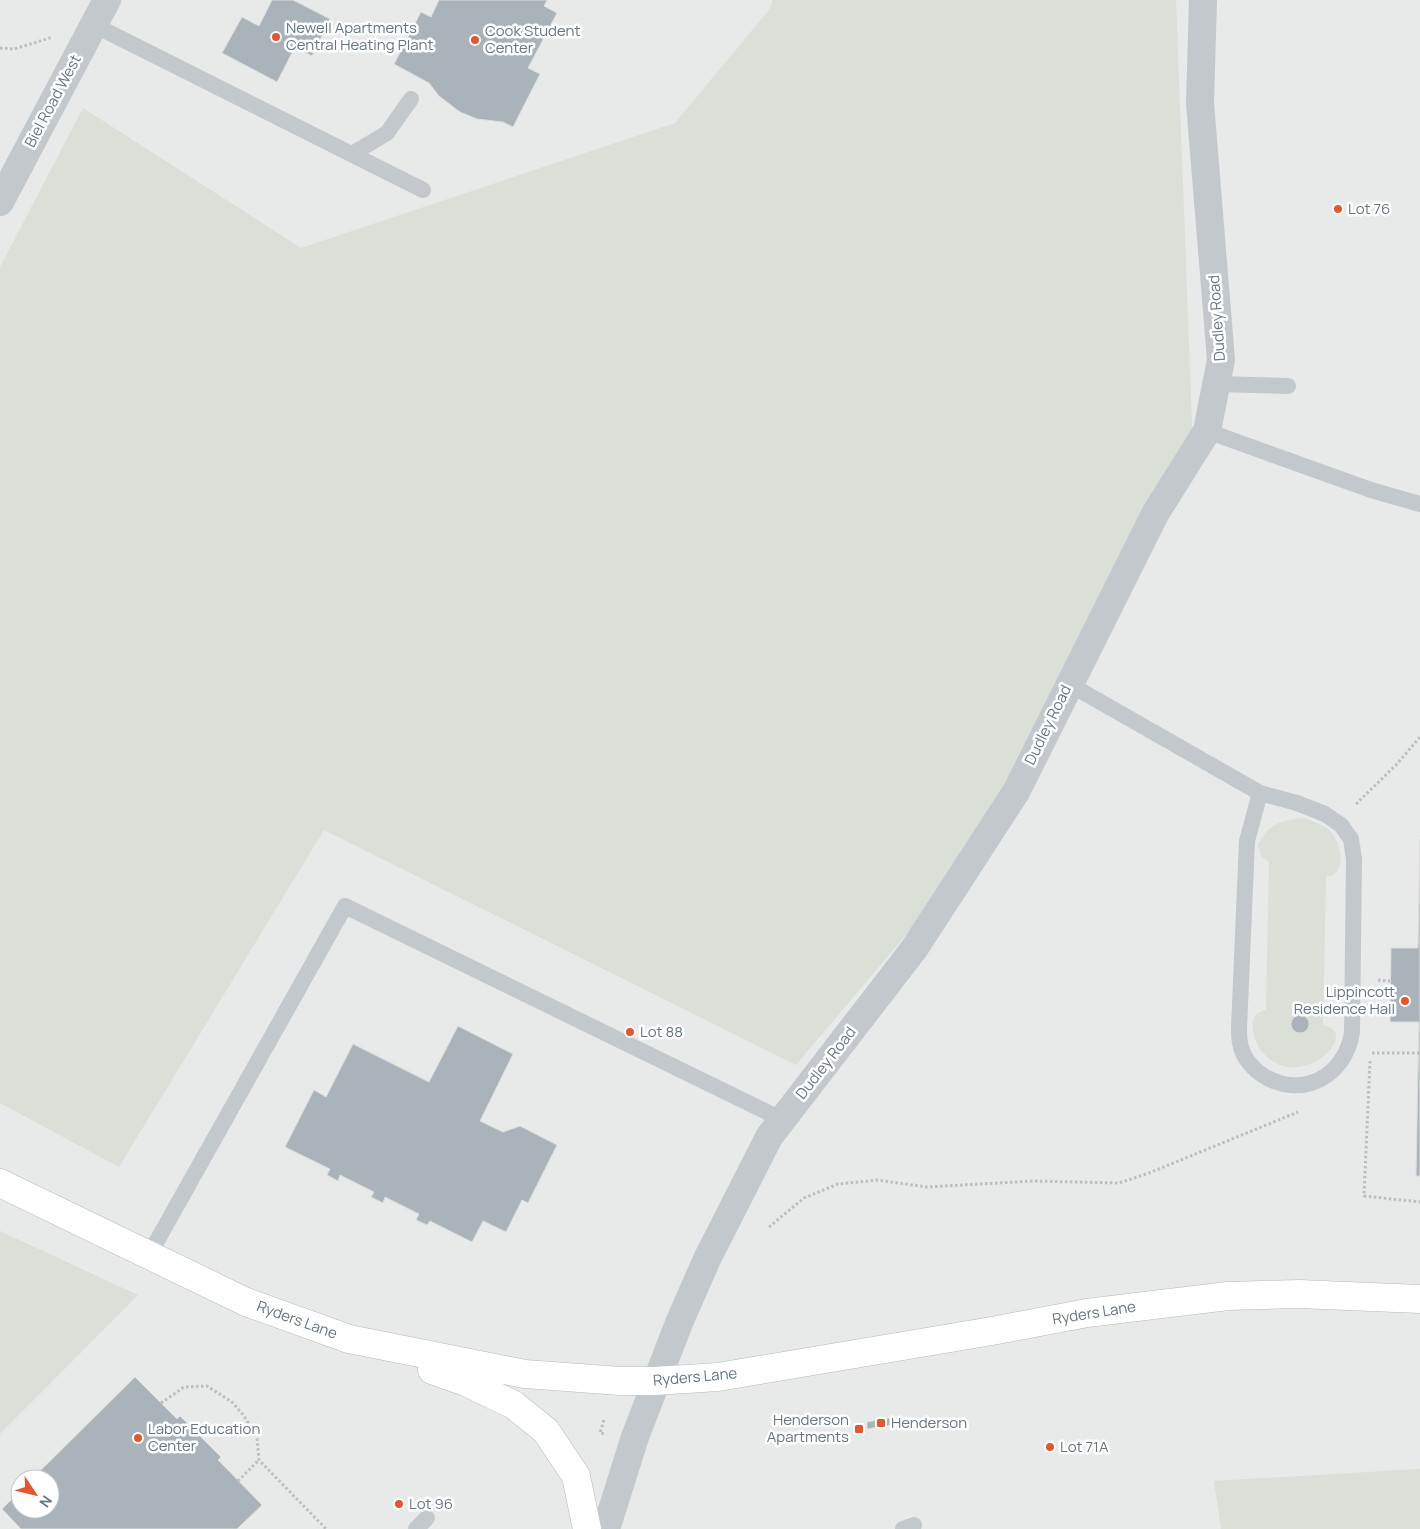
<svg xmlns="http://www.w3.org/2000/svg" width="1420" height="1529" viewBox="0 0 1420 1529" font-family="Manrope,sans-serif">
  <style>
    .built { fill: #e8e9e9; fill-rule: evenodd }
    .green { fill: #dadfd7 }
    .building { fill: #aab3b9; stroke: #dcdcda }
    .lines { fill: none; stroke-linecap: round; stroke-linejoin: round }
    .secondary-casing { stroke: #b3babf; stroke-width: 29 }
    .path { stroke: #bbbfc2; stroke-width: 3; stroke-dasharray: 2.5 2.5; stroke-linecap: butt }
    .service { stroke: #c3c8cc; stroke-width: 16 }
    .minor { stroke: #c3c8cc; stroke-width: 28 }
    .secondary { stroke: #fff; stroke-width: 28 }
    .poi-dot { fill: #e4572e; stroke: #fff; stroke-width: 2 }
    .labels { text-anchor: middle; stroke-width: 5; stroke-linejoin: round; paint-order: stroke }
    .poi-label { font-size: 15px; fill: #657683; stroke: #fff; text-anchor: start }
    .street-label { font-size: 15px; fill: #657683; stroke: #fff }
  </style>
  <rect width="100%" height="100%" fill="#fafaf8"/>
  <!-- built -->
  <path class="built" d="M0 0H1420V1529H0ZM20 1479H50V1509H20Z"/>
  <!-- green -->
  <path class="green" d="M773 0H1176L1193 450 1019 801 796 1065 324 830 119 1167 0 1103V267L83 108 301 248 675 123 769 10Z
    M1305 818C1312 821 1320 824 1327 828 1338 837 1348 865 1333 875 1331 876 1328 876 1326 877L1323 1025C1352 1031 1326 1059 1310 1064 1303 1067 1295 1068 1287 1067 1278 1065 1270 1060 1264 1054 1257 1047 1247 1022 1256 1015 1258 1012 1263 1011 1266 1010L1269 862 1261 856 1258 845C1269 823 1281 820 1305 818Z
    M0 1231 138 1295 0 1434Z
    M1420 1469V1529H1221L1214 1481Z"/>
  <!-- building -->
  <path class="building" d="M272 0H293L330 19 312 56 295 47 277 82 222 53 242 17 259 26Z
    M439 0H547L544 6 557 13 528 68 540 74 513 127 503 122 477 119 460 112 439 96 429 83 394 64 421 12 431 17Z
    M1420 839V1176H1416L1419 1022H1390L1391 948H1418Z
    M1291 1024a9 9 0 1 1 18 0a9 9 0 1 1-18 0Z
    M458 1026 513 1054 480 1121 503 1132 520 1126 557 1145 528 1203 522 1200 506 1232 483 1221 472 1242 430 1221 427 1225 416 1220 419 1214 385 1197 383 1203 371 1197 374 1192 340 1175 338 1181 327 1175 330 1169 285 1147 314 1090 326 1097 353 1044 429 1082Z
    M135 1377 177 1419 180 1416 221 1457 218 1460 262 1505 237 1529H21L2 1509 20 1491V1509H50V1479H32Z
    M896 1417V1424L867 1429V1422Z"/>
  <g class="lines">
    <defs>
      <path id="secondary" d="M0 1183 246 1302 349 1339 525 1374 620 1381H655L718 1377 992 1331 1087 1313 1228 1296 1299 1294 1420 1299
        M432 1370 466 1382 514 1405 546 1431 576 1476 587 1529"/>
    </defs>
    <!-- secondary casing -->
    <use href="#secondary" class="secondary-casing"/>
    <!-- path -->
    <path class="path" d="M0 48 14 49 53 37
      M1356 804 1396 765 1420 737
      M1378 980 1390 981
      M1372 1053H1419
      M1370 1061 1364 1196 1420 1202
      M769 1227 804 1198 838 1184 877 1180 927 1187 1033 1181 1119 1183 1149 1173 1298 1112
      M161 1403 184 1387 207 1386 232 1402 244 1416 257 1438 259 1460 326 1529
      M604 1420 600 1433 605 1434
      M238 1481 259 1460"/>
    <!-- service -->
    <path class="service" d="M94 25 423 190
      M352 154 387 133 411 99
      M1218 384 1288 386
      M1207 431 1371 490 1420 504
      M1069 684 1260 793 1297 803 1325 814 1341 825 1351 839 1354 859 1352 1032C1346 1075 1303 1100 1264 1076 1254 1070 1244 1059 1241 1047 1239 1041 1239 1034 1239 1028L1247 841 1260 793
      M149 1255 345 906 783 1120
      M416 1529 427 1518
      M903 1529 914 1525"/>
    <!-- minor -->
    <path class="minor" d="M0 202 107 0
      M606 1529 635 1437 679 1323 707 1259 769 1137 914 949 1016 792 1155 514 1207 431 1221 360 1200 103 1203 0"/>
    <!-- secondary -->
    <use href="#secondary" class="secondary"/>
  </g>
  <!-- markers -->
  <g class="poi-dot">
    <circle cx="276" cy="37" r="5"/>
    <circle cx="475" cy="40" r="5"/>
    <circle cx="1338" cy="209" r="5"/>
    <circle cx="1405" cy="1001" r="5"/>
    <circle cx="630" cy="1032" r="5"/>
    <rect x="876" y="1418" width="10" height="10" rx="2.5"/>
    <rect x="854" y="1424" width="10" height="10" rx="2.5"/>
    <circle cx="138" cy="1438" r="5"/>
    <circle cx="1050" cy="1447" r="5"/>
    <circle cx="399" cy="1504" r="5"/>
  </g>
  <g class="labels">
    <!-- poi labels -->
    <g class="poi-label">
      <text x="286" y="33">Newell Apartments<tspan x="286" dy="17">Central Heating Plant</tspan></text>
      <text x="485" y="36">Cook Student<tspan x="485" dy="17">Center</tspan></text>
      <text x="1348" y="214">Lot 76</text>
      <text x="1395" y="997" text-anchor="end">Lippincott<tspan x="1395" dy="17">Residence Hall</tspan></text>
      <text x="640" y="1037">Lot 88</text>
      <text x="849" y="1425" text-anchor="end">Henderson<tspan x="849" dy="17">Apartments</tspan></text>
      <text x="891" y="1428">Henderson</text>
      <text x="148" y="1434">Labor Education<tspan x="148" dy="17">Center</tspan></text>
      <text x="1060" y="1452">Lot 71A</text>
      <text x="409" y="1509">Lot 96</text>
    </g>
    <!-- street labels -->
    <g class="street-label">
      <text transform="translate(53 101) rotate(-62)" y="5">Biel Road West</text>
      <text transform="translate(1217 318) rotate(-94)" y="5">Dudley Road</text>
      <text transform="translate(1048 725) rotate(-64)" y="5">Dudley Road</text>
      <text transform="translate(826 1063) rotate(-52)" y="5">Dudley Road</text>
      <text transform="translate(1094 1313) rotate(-9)" y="5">Ryders Lane</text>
      <text transform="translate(297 1320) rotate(20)" y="5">Ryders Lane</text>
      <text transform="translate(695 1377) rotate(-5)" y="5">Ryders Lane</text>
    </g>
  </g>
  <!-- north arrow -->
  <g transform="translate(35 1494) rotate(125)"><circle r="24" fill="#ffffff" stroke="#c1c8cd"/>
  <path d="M0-4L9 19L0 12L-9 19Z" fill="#e4572e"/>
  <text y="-8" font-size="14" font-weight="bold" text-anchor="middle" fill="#657683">N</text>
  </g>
</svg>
